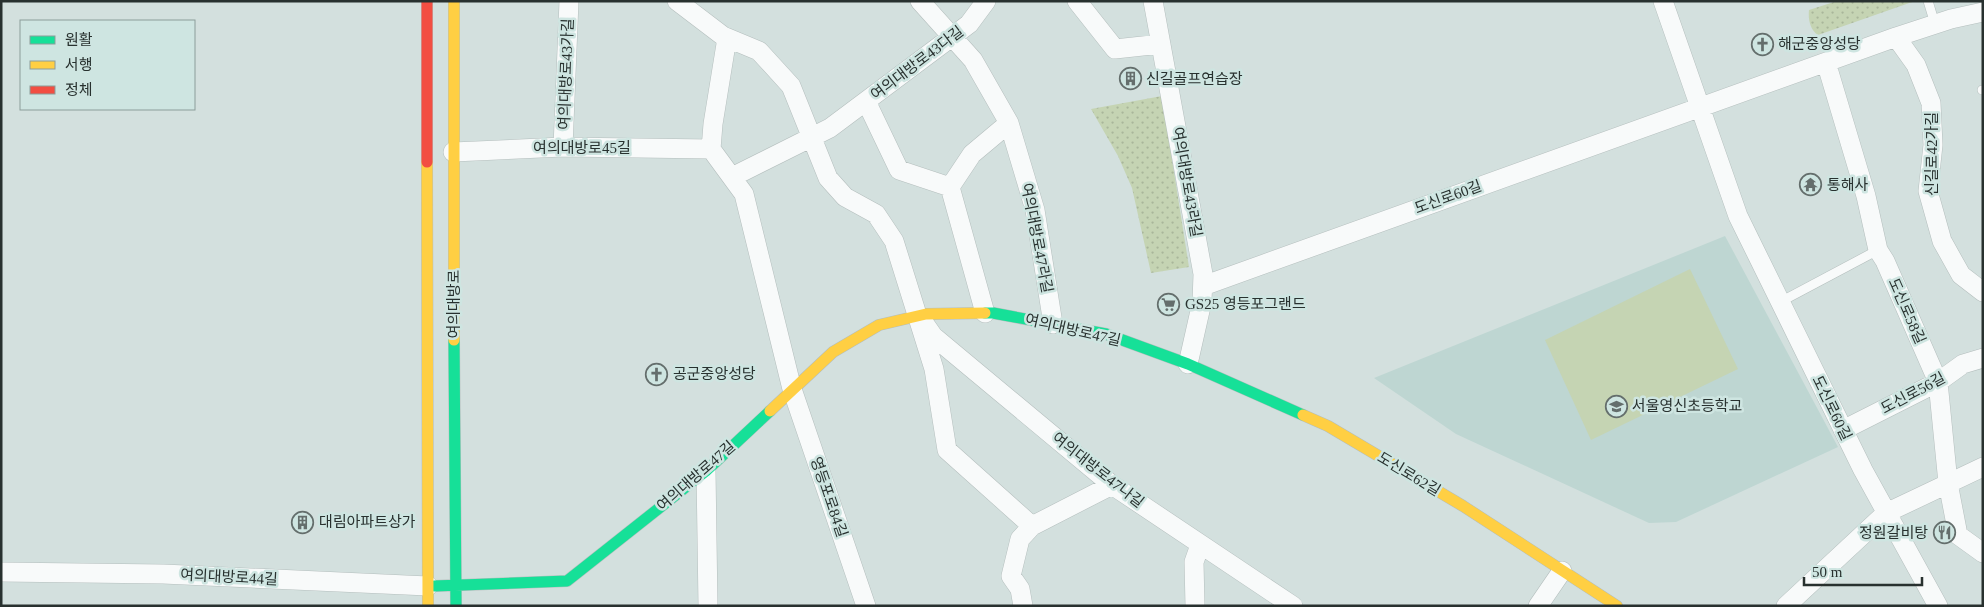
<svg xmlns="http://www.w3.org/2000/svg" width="1984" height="607" viewBox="0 0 1984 607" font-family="'Times New Roman','Noto Sans KR',serif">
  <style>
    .built { fill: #bed6d2 }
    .green { fill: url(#green-dots) }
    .pitch { fill: #c5d4b3 }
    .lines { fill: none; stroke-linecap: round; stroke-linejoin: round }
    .lane-casing { stroke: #b4bebd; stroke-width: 10 }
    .street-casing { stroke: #b4bebd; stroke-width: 20 }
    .fast-casing { stroke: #b4bebd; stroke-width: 12 }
    .slow-casing { stroke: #b4bebd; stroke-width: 12 }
    .jam-casing { stroke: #b4bebd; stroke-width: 12 }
    .lane { stroke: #f8fafa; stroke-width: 9 }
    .street { stroke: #f8fafa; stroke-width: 19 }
    .fast { stroke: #16e098; stroke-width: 11 }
    .slow { stroke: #ffcf43; stroke-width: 11 }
    .jam { stroke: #f24e42; stroke-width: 11 }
    .labels { text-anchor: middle; stroke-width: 5; stroke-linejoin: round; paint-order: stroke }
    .poi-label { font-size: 15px; fill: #28312f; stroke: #cee5e1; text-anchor: start }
    .street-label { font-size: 15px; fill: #28312f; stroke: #cee5e1 }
  </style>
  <defs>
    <pattern id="green-dots" width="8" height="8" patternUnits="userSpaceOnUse" patternTransform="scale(1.25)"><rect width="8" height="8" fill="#c5d4b3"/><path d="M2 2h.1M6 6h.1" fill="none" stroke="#a9b69a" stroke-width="1.8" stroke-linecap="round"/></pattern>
  </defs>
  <rect width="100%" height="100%" fill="#d3e0de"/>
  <!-- built -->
  <path class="built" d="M1725 236 1838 447 1676 522 1649 523 1456 434 1374 378Z"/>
  <!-- green -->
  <path class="green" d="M1837 1H1915L1818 35C1810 30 1808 19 1809 10Z
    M1162 96 1189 267 1151 273 1132 188 1118 156 1091 109Z"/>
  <!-- pitch -->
  <path class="pitch" d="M1690 269 1738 369 1591 440 1545 340Z"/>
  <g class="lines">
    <defs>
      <path id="lane" d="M1928 1 1935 24
        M1982 90H1983
        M1780 302 1878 250"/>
      <path id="street" d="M677 1 723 36 759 51 791 86 828 178 845 197 876 214 894 241 934 369 947 450 1032 526
        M920 1 973 60 1009 123 1035 210 1053 324
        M1077 1 1115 49 1161 44
        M1153 1 1203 274 1202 302 1188 364
        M1663 1 1738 216 1863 470 1938 606
        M1896 37 1916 65 1931 103 1933 145 1928 191 1942 241 1961 275 1983 292
        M1826 62 1866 196 1878 250 1885 261 1938 382 1948 483 1958 535 1983 553
        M866 101 899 170 950 187
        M563 147 569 1
        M711 149 713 124 727 38
        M453 152 563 147 711 149 744 194 792 389 866 606
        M732 177 830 128 969 24 986 1
        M950 187 985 313
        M950 187 972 154 1009 123
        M1203 286 1896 37 1951 19 1983 12
        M924 323 933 336 1112 485 1293 606
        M1843 430 1938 382 1963 364 1983 358
        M706 471 708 606
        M1 572 163 574 428 586
        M1023 606 1020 589 1011 576 1020 539 1032 526 1112 485
        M1195 606 1194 562 1200 545
        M1538 606 1562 571
        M1786 606 1886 513 1983 467"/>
      <path id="fast" d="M985 313H993L1106 334 1188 364 1303 415
        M454 340 456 606
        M434 586 567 581 706 471 770 411"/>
      <path id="slow" d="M454 1V340
        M427 162 428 606
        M770 411 833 352 879 325 926 314 985 313
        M1303 415 1328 426 1463 506 1617 606"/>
      <path id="jam" d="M427 1V162"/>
    </defs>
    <!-- lane casing -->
    <use href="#lane" class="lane-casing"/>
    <!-- street casing -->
    <use href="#street" class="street-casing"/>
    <!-- fast casing -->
    <use href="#fast" class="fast-casing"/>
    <!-- slow casing -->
    <use href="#slow" class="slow-casing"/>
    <!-- jam casing -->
    <use href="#jam" class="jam-casing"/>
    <!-- lane -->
    <use href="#lane" class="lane"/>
    <!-- street -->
    <use href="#street" class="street"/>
    <!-- fast -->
    <use href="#fast" class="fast"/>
    <!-- slow -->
    <use href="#slow" class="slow"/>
    <!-- jam -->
    <use href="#jam" class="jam"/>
  </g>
  <!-- icons -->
  <defs>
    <symbol id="church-ring" viewBox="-11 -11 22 22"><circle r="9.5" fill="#cee5e1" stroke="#646e6c" stroke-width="1.5"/><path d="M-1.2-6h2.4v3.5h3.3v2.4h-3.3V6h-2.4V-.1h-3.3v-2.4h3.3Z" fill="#646e6c"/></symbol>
    <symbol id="building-ring" viewBox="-11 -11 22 22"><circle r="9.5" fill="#cee5e1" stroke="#646e6c" stroke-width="1.5"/><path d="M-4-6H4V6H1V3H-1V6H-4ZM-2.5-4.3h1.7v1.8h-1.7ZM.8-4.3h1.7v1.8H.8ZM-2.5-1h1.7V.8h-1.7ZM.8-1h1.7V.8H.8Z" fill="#646e6c"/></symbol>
    <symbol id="temple-ring" viewBox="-11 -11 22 22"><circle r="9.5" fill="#cee5e1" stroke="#646e6c" stroke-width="1.5"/><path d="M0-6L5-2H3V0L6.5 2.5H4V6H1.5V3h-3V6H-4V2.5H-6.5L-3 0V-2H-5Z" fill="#646e6c"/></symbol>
    <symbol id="supermarket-ring" viewBox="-11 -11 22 22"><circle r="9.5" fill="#cee5e1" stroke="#646e6c" stroke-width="1.5"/><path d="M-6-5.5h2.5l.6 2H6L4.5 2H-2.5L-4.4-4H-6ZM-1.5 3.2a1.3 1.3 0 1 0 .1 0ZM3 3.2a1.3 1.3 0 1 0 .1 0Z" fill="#646e6c"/></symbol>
    <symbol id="school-ring" viewBox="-11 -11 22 22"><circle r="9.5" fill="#cee5e1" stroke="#646e6c" stroke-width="1.5"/><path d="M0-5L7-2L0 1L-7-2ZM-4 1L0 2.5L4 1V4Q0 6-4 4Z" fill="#646e6c"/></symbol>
    <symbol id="restaurant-ring" viewBox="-11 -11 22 22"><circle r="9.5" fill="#cee5e1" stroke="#646e6c" stroke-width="1.5"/><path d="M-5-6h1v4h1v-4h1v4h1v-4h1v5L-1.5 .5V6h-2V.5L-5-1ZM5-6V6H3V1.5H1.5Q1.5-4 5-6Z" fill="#646e6c"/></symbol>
  </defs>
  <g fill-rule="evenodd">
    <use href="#church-ring" x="1750" y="32" width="25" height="25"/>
    <use href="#building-ring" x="1118" y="66" width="25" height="25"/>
    <use href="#temple-ring" x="1798" y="172" width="25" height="25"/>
    <use href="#supermarket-ring" x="1156" y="292" width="25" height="25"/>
    <use href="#church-ring" x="644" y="362" width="25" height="25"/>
    <use href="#school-ring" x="1604" y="394" width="25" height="25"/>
    <use href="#building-ring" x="290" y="510" width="25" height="25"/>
    <use href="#restaurant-ring" x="1932" y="520" width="25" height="25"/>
  </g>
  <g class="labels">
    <!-- poi labels -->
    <g class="poi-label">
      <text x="1778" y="49">해군중앙성당</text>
      <text x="1146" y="84">신길골프연습장</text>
      <text x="1827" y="190">통해사</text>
      <text x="1185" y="309">GS25 영등포그랜드</text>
      <text x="673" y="379">공군중앙성당</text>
      <text x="1632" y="411">서울영신초등학교</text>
      <text x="319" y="527">대림아파트상가</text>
      <text x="1928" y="538" text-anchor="end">정원갈비탕</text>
    </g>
    <!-- street labels -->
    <g class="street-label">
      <text transform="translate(917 63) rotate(-37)" y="5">여의대방로43다길</text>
      <text transform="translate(566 74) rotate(-88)" y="5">여의대방로43가길</text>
      <text x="582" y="153">여의대방로45길</text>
      <text transform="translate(1932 154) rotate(-90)" y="5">신길로42가길</text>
      <text transform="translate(1187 182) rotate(80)" y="5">여의대방로43라길</text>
      <text transform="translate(1448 197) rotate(-20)" y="5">도신로60길</text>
      <text transform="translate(1037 238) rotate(79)" y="5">여의대방로47라길</text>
      <text transform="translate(454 304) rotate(-90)" y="5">여의대방로</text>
      <text transform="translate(1907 311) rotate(66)" y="5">도신로58길</text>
      <text transform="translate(1073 330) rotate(13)" y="5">여의대방로47길</text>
      <text transform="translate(1913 393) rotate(-28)" y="5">도신로56길</text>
      <text transform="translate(1832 408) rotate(64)" y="5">도신로60길</text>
      <text transform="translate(1098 470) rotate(38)" y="5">여의대방로47나길</text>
      <text transform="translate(1409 474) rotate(31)" y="5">도신로62길</text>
      <text transform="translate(696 476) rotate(-41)" y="5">여의대방로47길</text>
      <text transform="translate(829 497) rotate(71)" y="5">영등포로84길</text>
      <text transform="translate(229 577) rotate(3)" y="5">여의대방로44길</text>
    </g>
  </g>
  <!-- border -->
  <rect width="1984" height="607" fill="none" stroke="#28312f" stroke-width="5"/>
  <!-- legend -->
  <rect x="20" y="20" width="175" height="90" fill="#cee5e1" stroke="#8c9d9a"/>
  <rect x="30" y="36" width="25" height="8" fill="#16e098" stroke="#8c9d9a"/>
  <text x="65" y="45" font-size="15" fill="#28312f">원활</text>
  <rect x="30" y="61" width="25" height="8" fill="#ffcf43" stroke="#8c9d9a"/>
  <text x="65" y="70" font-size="15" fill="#28312f">서행</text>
  <rect x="30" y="86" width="25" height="8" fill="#f24e42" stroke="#8c9d9a"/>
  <text x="65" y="95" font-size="15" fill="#28312f">정체</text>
  <!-- scale -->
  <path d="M1804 577v8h118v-8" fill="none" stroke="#28312f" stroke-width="2.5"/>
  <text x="1812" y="577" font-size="15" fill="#28312f" stroke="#cee5e1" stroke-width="4" paint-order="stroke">50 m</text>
</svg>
